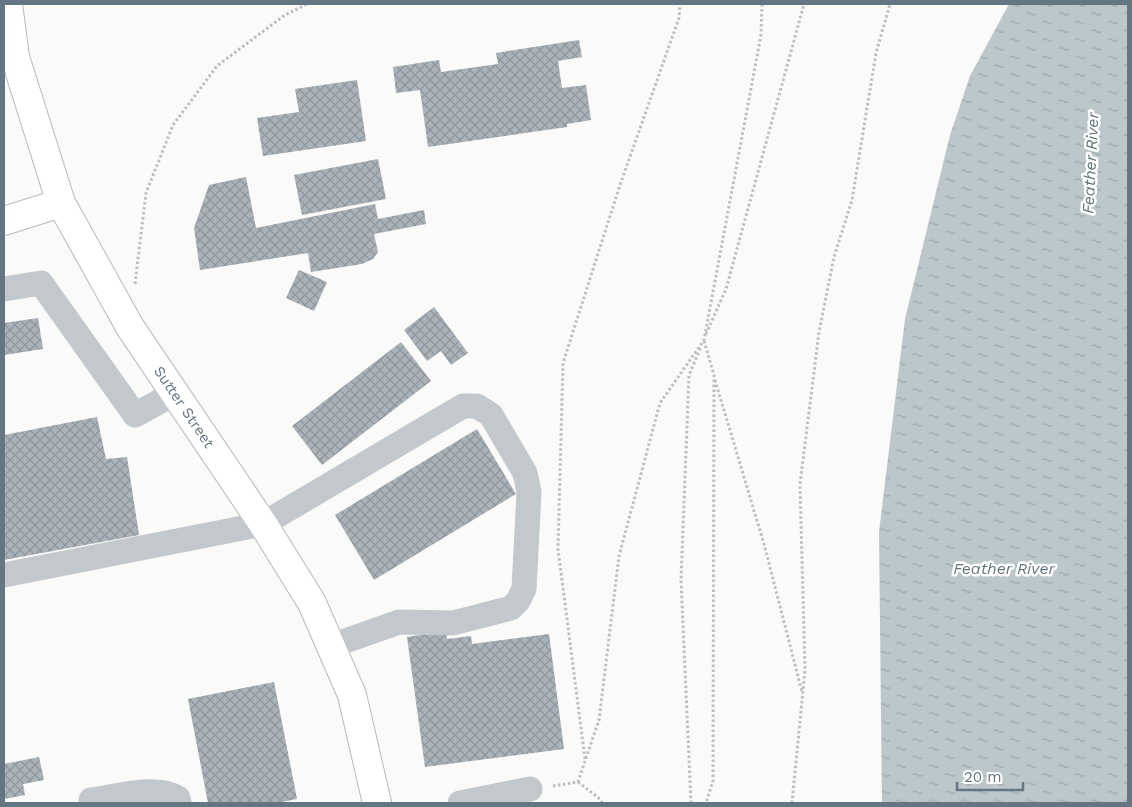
<svg xmlns="http://www.w3.org/2000/svg" width="1132" height="807" viewBox="0 0 1132 807" font-family="'Work Sans',sans-serif">
  <style>
    .water { fill: url(#water-ripples) }
    .building { fill: url(#building-cross-hatch) }
    .lines { fill: none; stroke-linecap: round; stroke-linejoin: round }
    .major-casing { stroke: #b5babe; stroke-width: 30 }
    .path { stroke: #bbbfc2; stroke-width: 3; stroke-dasharray: 2.5 2.5; stroke-linecap: butt }
    .minor { stroke: #c3c8cc; stroke-width: 25 }
    .major { stroke: #fff; stroke-width: 28 }
    .labels { text-anchor: middle; stroke-width: 5; stroke-linejoin: round; paint-order: stroke }
    .street-label { font-size: 15px; fill: #657683; stroke: #fff }
    .water-label { font-size: 16px; font-style: italic; fill: #60757c; stroke: #fff }
  </style>
  <defs>
    <pattern id="water-ripples" width="26" height="14" patternUnits="userSpaceOnUse" patternTransform="scale(1.25)"><rect width="26" height="14" fill="#bbc7cb"/><path d="M2 4q2-2 4 0t4 0M15 11q2-2 4 0t4 0" fill="none" stroke="#9ca6aa"/></pattern>
    <pattern id="building-cross-hatch" width="8" height="8" patternUnits="userSpaceOnUse" patternTransform="scale(1.25)"><rect width="8" height="8" fill="#aab3b9"/><path d="M0 0l8 8M0 8l8-8" fill="none" stroke="#8e969c"/></pattern>
  </defs>
  <rect width="100%" height="100%" fill="#fafaf8"/>
  <!-- water -->
  <path class="water" d="M1009 4H1128V803H882L879 532 905 319 950 135 970 76Z"/>
  <!-- building -->
  <path class="building" d="M579 40 582 57 558 61 562 88 586 85 591 120 567 124V127L428 147 420 90 396 93 393 67 439 60 441 72 498 64 496 53Z
    M357 80 366 141 263 156 257 118 299 112 295 89Z
    M378 159 386 199 302 215 294 175Z
    M246 177 256 228 375 204 378 219 424 210 426 224 374 234 378 252 373 259 362 264 311 272 308 253 200 270 194 228 209 185Z
    M299 270 327 282 314 311 286 298Z
    M434 307 468 353 451 365 441 351 427 361 404 330Z
    M38 318 43 349 4 355V323Z
    M401 342 431 381 322 465 292 426Z
    M97 417 106 459 127 457 139 535 4 560V435Z
    M477 429 516 494 374 580 335 515Z
    M446 631 447 639 471 636 472 644 549 634 564 749 425 767 407 637Z
    M274 682 297 799 277 803H208L188 699Z
    M39 757 44 780 23 784 25 795 4 799V764Z"/>
  <g class="lines">
    <defs>
      <path id="major" d="M8 4 15 57 61 203 130 327 263 524 312 603 352 695 377 803
        M4 221 61 203"/>
    </defs>
    <!-- major casing -->
    <use href="#major" class="major-casing"/>
    <!-- path -->
    <path class="path" d="M135 284 146 193 173 125 217 66 285 15 307 4
      M706 334 726 289 804 4
      M704 341 714 375 713 781 706 803
      M715 380 764 544 802 692
      M585 759 558 549 563 363 620 185 679 18 680 4
      M578 782 600 799 602 803
      M553 786 578 782 599 720 619 556 660 403 704 340 761 35 762 4
      M691 803 681 580 689 375 701 347
      M792 803 805 670 800 484 819 332 834 257 852 200 876 53 890 4"/>
    <!-- minor -->
    <path class="minor" d="M4 289 41 283 135 415 175 393
      M4 575 263 524 463 406H477L491 415 525 473 529 492 524 589 518 601 511 608 453 623 399 622 331 646
      M91 800C116 797 156 784 178 798L179 803
      M460 803 530 789"/>
    <!-- major -->
    <use href="#major" class="major"/>
  </g>
  <g class="labels">
    <!-- street labels -->
    <g class="street-label">
      <text transform="translate(184 407) rotate(56)" y="5">Sutter Street</text>
    </g>
    <!-- water labels -->
    <g class="water-label">
      <text transform="translate(1090 163) rotate(-87)" y="6">Feather River</text>
      <text x="1004" y="574">Feather River</text>
    </g>
  </g>
  <!-- border -->
  <rect width="1132" height="807" fill="none" stroke="#657683" stroke-width="10"/>
  <!-- scale -->
  <path d="M957 782v8h66v-8" fill="none" stroke="#657683" stroke-width="2.5"/>
  <text x="964" y="782" font-size="15" fill="#657683" stroke="#ffffff" stroke-width="4" paint-order="stroke">20 m</text>
</svg>
